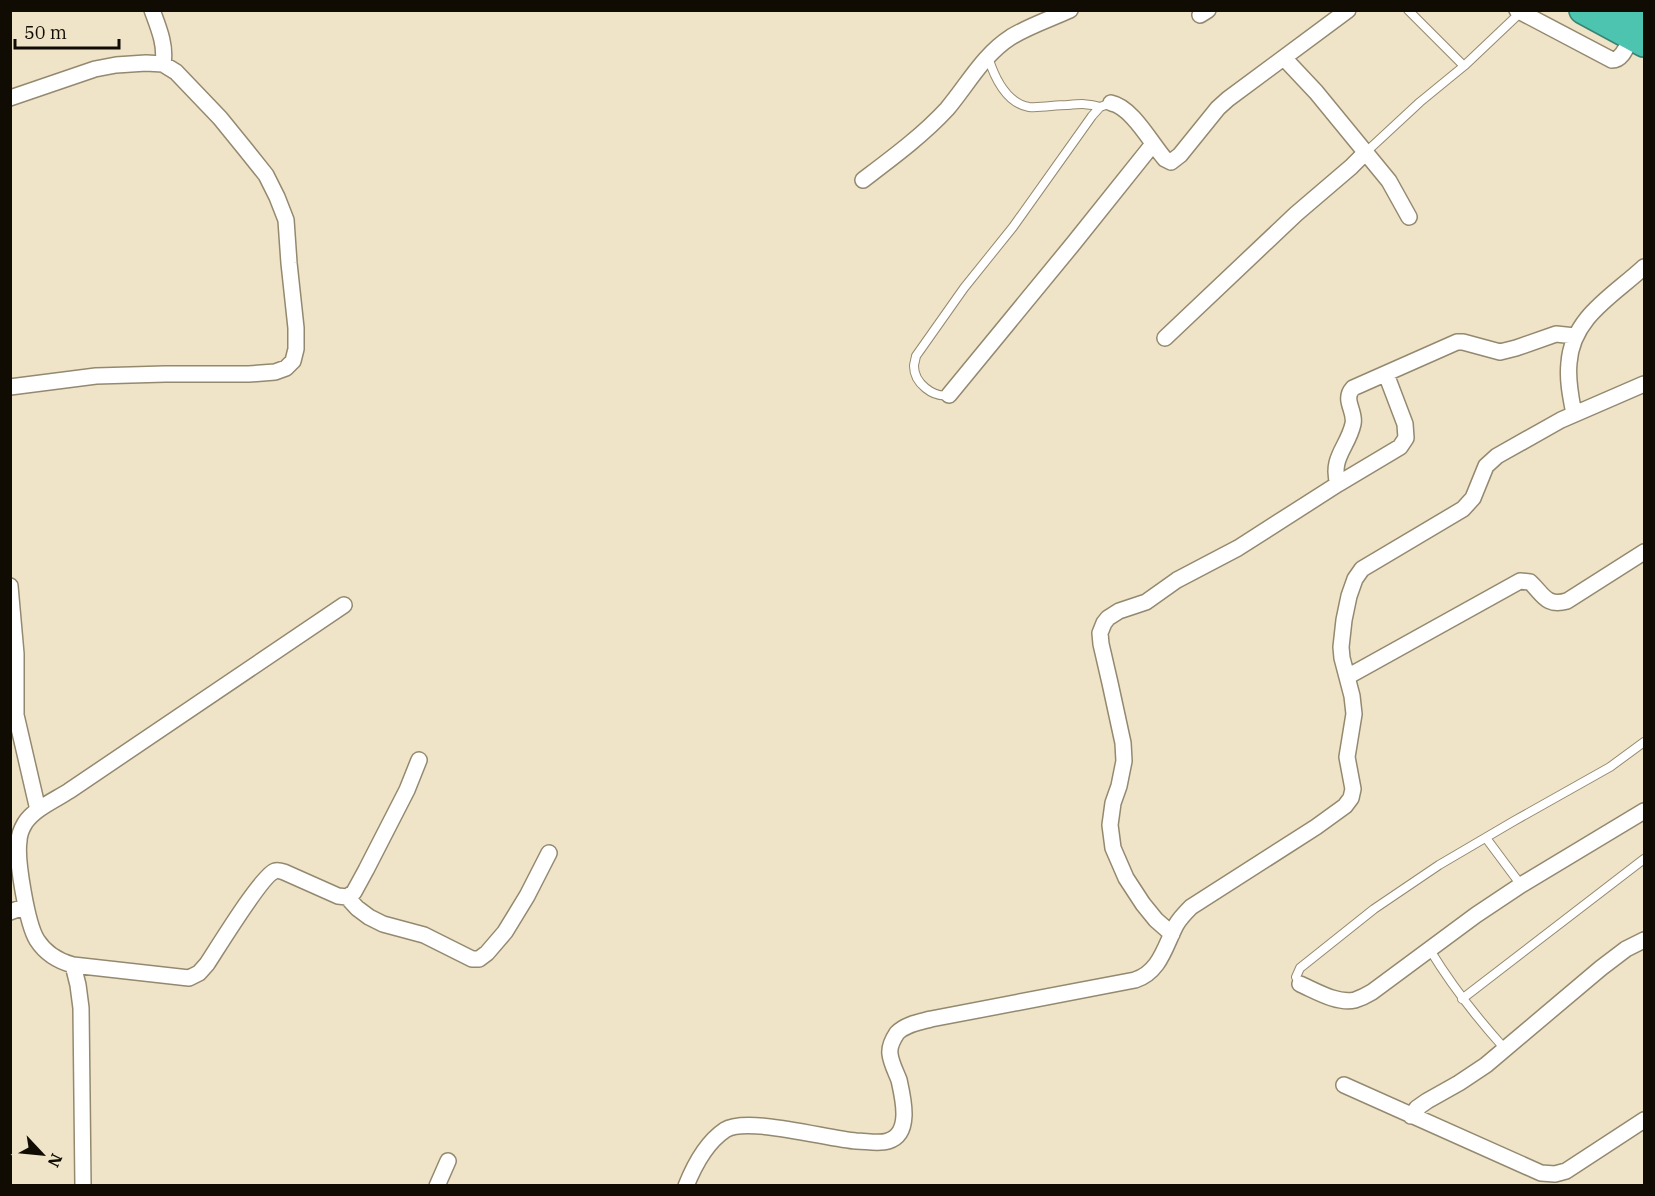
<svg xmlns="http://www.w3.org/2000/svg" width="1655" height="1196" viewBox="0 0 1655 1196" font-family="'IBM Plex Serif',serif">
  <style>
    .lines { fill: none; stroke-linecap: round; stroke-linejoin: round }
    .lane-casing { stroke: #94896f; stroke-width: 10 }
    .street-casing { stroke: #94896f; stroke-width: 18 }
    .highway-casing { stroke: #378473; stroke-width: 30 }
    .lane { stroke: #fff; stroke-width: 8 }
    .street { stroke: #fff; stroke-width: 15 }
    .highway { stroke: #4cc4af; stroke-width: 27 }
  </style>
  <rect width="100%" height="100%" fill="#f0e4c8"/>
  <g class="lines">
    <defs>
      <path id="lane" d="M1408 10 1464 66
        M988 57C994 76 1006 103 1029 107 1041 108 1055 105 1067 105 1079 104 1089 103 1100 107
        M1365 153 1420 102 1464 66 1522 11
        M949 395C933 398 914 383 914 366 914 364 916 357 916 356L964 288 1013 227 1092 116 1100 107 1111 103
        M1486 838 1521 885
        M1430 950C1452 986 1477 1018 1505 1049
        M1300 984 1296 977 1300 968 1374 909 1439 865 1514 821 1610 767 1644 742
        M1462 999 1644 859"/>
      <path id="street" d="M152 10C159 29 166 45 163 64
        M1517 10 1612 60C1623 60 1627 45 1632 36
        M1200 15 1208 10
        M1284 58 1316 92 1389 181 1409 217
        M10 98 95 69 116 65 146 63 163 64 176 72 220 118 246 150 266 175 277 197 286 220 289 263 296 328V349L293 361 286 368 275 372 249 374H165L96 376 10 387
        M1111 103C1132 107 1151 143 1165 159L1171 162 1180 155 1218 108 1228 99 1348 10
        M863 180C892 158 922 136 947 109 968 84 983 55 1011 37 1029 26 1050 19 1070 10
        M1165 338 1296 214 1351 167 1365 153
        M949 395 1073 244 1153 144
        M1574 414C1571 398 1567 380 1569 363 1572 317 1614 295 1644 267
        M1338 484C1330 458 1348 447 1353 424 1356 411 1342 400 1353 388L1457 342H1463L1500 352 1516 348 1556 334 1575 336
        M10 586 16 654V715L38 810
        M344 605 69 791C55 800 34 809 25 823 22 828 19 836 19 841 16 859 27 924 37 940 46 954 58 961 73 965L189 978 199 973 207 964C217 949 262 875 275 871 278 870 281 871 284 872L338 896 347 897 357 908 369 917 383 924 424 935 472 959H479L487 953 505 932 527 896 549 853
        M1347 677 1520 581 1530 582C1543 594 1546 607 1567 601L1644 552
        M347 897 354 892 366 870 407 790 419 760
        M10 912 26 906
        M1172 934 1156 920 1143 904 1126 878 1113 848 1110 825 1113 803 1119 786 1124 761 1123 743 1110 683 1101 644 1100 633 1104 623 1108 618 1119 611 1146 602 1177 580 1238 548 1338 484 1400 447 1406 438 1405 424 1386 374
        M73 965 78 985 81 1008 83 1186
        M1300 984C1316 991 1337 1004 1355 1000 1361 998 1367 995 1372 992L1476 915 1521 885 1644 811
        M1344 1085 1541 1173 1555 1174 1566 1171 1644 1120
        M1411 1116 1417 1108 1427 1101 1459 1083 1486 1065 1601 968 1626 949 1644 940
        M437 1186 448 1161
        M686 1186C694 1166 707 1142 725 1130 747 1116 828 1139 856 1141 866 1141 879 1144 888 1141 912 1134 903 1098 899 1080 896 1072 891 1063 890 1054 889 1047 893 1039 897 1033 906 1024 920 1022 931 1019L1135 980C1160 972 1165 946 1176 925 1180 918 1186 912 1191 907L1316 827 1345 806 1351 798 1353 789 1347 757 1354 714 1352 696 1342 658 1341 647 1344 620 1349 596 1355 579 1362 569 1463 509 1473 498 1486 466 1497 456 1561 420 1644 384"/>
      <path id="highway" d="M1583 10 1644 43
        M1625 10 1644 21"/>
    </defs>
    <!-- lane casing -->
    <use href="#lane" class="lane-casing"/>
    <!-- street casing -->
    <use href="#street" class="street-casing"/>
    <!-- highway casing -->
    <use href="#highway" class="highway-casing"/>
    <!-- lane -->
    <use href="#lane" class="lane"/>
    <!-- street -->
    <use href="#street" class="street"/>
    <!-- highway -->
    <use href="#highway" class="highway"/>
  </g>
  <!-- border -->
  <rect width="1655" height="1196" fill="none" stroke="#100c04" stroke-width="24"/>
  <!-- north arrow -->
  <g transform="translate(42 1154) rotate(116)" stroke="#f0e4c8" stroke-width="4.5" paint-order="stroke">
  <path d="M0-4.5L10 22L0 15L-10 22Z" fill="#100c04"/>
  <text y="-9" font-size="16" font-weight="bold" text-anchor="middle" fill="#100c04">N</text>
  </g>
  <!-- scale -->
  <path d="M15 39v9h104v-9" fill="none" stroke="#100c04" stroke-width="3"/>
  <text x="24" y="39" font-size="18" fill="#100c04" stroke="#f0e4c8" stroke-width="4.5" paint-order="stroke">50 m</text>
</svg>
